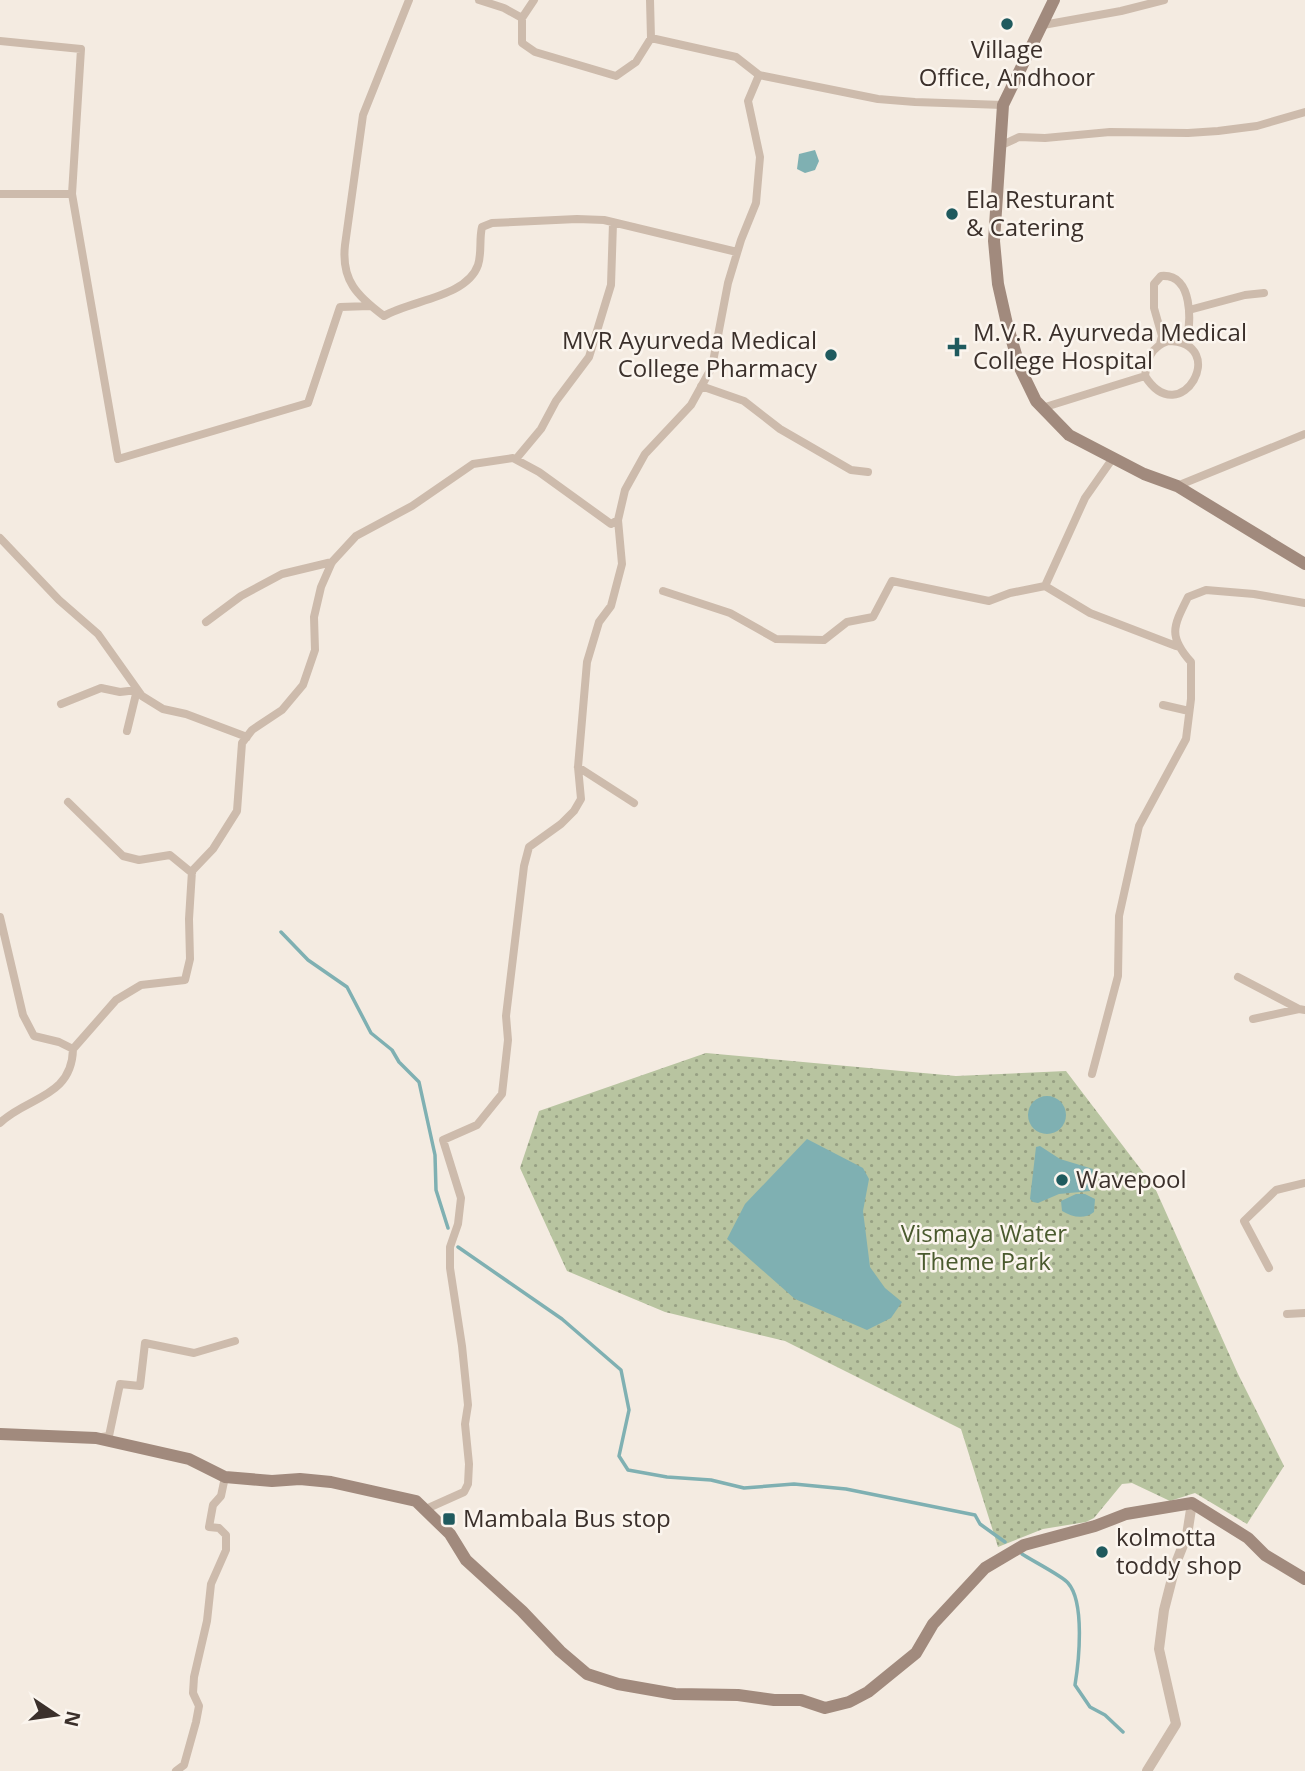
<svg xmlns="http://www.w3.org/2000/svg" width="1305" height="1771" viewBox="0 0 1305 1771" font-family="'Open Sans',sans-serif">
  <style>
    .park { fill: url(#park-dots) }
    .water { fill: #7fb0b2 }
    .lines { fill: none; stroke-linecap: round; stroke-linejoin: round }
    .stream { stroke: #7fb0b2; stroke-width: 3.5 }
    .minor { stroke: #cdbbac; stroke-width: 8 }
    .tertiary { stroke: #cdbbac; stroke-width: 10 }
    .secondary { stroke: #a18a7d; stroke-width: 12 }
    .poi-dot { fill: #1f5a5e; stroke: #fbf5ee; stroke-width: 2.5 }
    .labels { text-anchor: middle; stroke-width: 5; stroke-linejoin: round; paint-order: stroke }
    .poi-label { font-size: 24px; fill: #3b302b; stroke: #fbf5ee; text-anchor: start }
    .park-label { font-size: 24px; fill: #4a5a2e; stroke: #fbf5ee }
  </style>
  <defs>
    <pattern id="park-dots" width="8" height="8" patternUnits="userSpaceOnUse" patternTransform="scale(1.75)"><rect width="8" height="8" fill="#b8c4a0"/><path d="M2 2h.1M6 6h.1" fill="none" stroke="#97a083" stroke-width="1.8" stroke-linecap="round"/></pattern>
  </defs>
  <rect width="100%" height="100%" fill="#f4ebe1"/>
  <!-- park -->
  <path class="park" d="M706 1053 956 1076 1066 1071 1155 1188 1238 1374 1284 1466 1247 1524 1195 1493 1170 1501 1132 1483 1122 1484 1094 1518 1086 1522 1043 1529 998 1547 961 1429 785 1341 665 1312 567 1271 520 1168 539 1111Z"/>
  <!-- water -->
  <path class="water" d="M815 150 819 161 815 170 805 173 797 169 799 154Z
    M1028 1115a19 19 0 1 1 38 0a19 19 0 1 1-38 0Z
    M807 1139 863 1168 869 1179 863 1211 870 1267 885 1288 902 1302 891 1318 867 1330 795 1299 727 1239 745 1204Z
    M1040 1146 1060 1159 1093 1169 1090 1191 1059 1194 1038 1203 1033 1202 1030 1199 1036 1147Z
    M1076 1194H1085L1095 1199 1094 1212C1084 1220 1072 1217 1062 1211L1061 1201Z"/>
  <g class="lines">
    <!-- stream -->
    <path class="stream" d="M281 932 308 960 347 987 371 1033 392 1050 399 1062 419 1082 435 1155 436 1190 448 1228
      M458 1247 562 1319 621 1370 629 1410 619 1456 628 1470 667 1477 711 1480 744 1488 794 1484 846 1489 975 1515 980 1524 1005 1542
      M1022 1554C1031 1560 1064 1577 1068 1583 1085 1602 1079 1661 1075 1685L1090 1707 1105 1715 1123 1732"/>
    <!-- minor -->
    <path class="minor" d="M409 0 363 115 345 245C341 280 357 296 384 316 411 300 467 297 478 265 482 253 479 239 482 227L492 223 577 219 604 220 737 252
      M479 0 504 8 522 18V43L535 52 616 76 636 62 651 38 736 57 759 75
      M650 0 651 38
      M522 18 534 0
      M1043 25 1121 11 1164 0
      M0 41 81 49 72 194
      M1002 145 1019 137 1045 138 1110 132 1188 133 1218 131 1257 126 1305 112
      M0 194H72L118 459 308 403 340 307 370 306
      M1189 310 1245 295 1264 293
      M1168 341C1231 342 1181 433 1145 376 1147 359 1151 347 1168 341Z
      M1160 344 1162 336 1154 308V284L1161 276C1194 273 1191 323 1186 344
      M701 386 744 401 780 429 851 470 868 472
      M1042 408 1145 376
      M1113 458 1085 498 1045 586 1090 613 1176 646
      M516 459 541 429 556 401 589 357 611 285 613 223
      M1177 486 1305 434
      M0 538 59 600 98 634 142 696 163 709 186 714 247 737
      M663 591 730 613 776 639 824 640 847 622 873 617 892 581 989 601 1010 593 1045 586
      M206 622 241 596 282 574 332 562
      M61 704 101 688 120 692 137 690 127 731
      M1163 705 1189 711
      M578 767 634 803
      M68 802 123 856 139 860 170 855 192 873
      M0 917 23 1015 34 1036 59 1042 73 1049C72 1098 26 1097 0 1123
      M1238 977 1299 1009
      M1253 1019 1299 1009 1305 1010
      M73 1049 116 1000 141 985 185 980 190 959 189 919 192 871 213 849 237 811 242 743 252 730 282 710 303 685 315 650 314 617 321 587 332 562 356 536 412 506 473 464 513 458 539 472 611 524 618 520 625 490 645 454 691 405 712 367 728 283 741 240 756 203 760 157 748 101 759 75 878 99 915 102 1003 105
      M1092 1074 1118 976 1119 916 1139 826 1186 739 1191 699V662C1168 636 1173 627 1188 597L1206 590 1254 594 1305 603
      M1269 1268 1244 1221 1276 1190 1305 1183
      M1287 1314 1305 1313
      M102 1437 109 1436 120 1384 140 1386 145 1343 194 1353 235 1341
      M426 1509 464 1492 468 1484 469 1464 465 1424 468 1405 462 1346 450 1268V1247L458 1224 461 1198 443 1140 477 1125 502 1094 508 1040 506 1016 524 866 529 847 561 824 574 811 581 799 578 767 587 662 599 622 611 606 622 564 618 520
      M176 1771 184 1765 196 1722 199 1706 193 1693 194 1677 207 1621 211 1584 226 1550V1535L219 1528 209 1527 213 1505 221 1496 225 1477"/>
    <!-- tertiary -->
    <path class="tertiary" d="M1147 1771 1176 1724 1159 1649 1164 1610 1176 1563 1187 1535 1192 1503"/>
    <!-- secondary -->
    <path class="secondary" d="M1054 0 1003 105 994 241 998 284 1007 324 1020 368 1036 401 1069 435 1144 474 1177 486 1305 564
      M0 1434 96 1438 189 1459 225 1477 272 1481 300 1479 331 1482 416 1501 450 1534 466 1560 522 1611 560 1651 587 1674 618 1684 675 1694 738 1695 774 1700H801L825 1708 849 1702 868 1692 916 1653 933 1624 985 1568 1024 1545 1095 1526 1126 1514 1192 1503 1248 1538 1265 1555 1305 1579"/>
  </g>
  <!-- markers -->
  <g class="poi-dot">
    <circle cx="1007" cy="24" r="7"/>
    <circle cx="952" cy="214" r="7"/>
    <path d="M953.5 336.5h7v7h7v7h-7v7h-7v-7h-7v-7h7z"/>
    <circle cx="831" cy="355" r="7"/>
    <circle cx="1062" cy="1180" r="7"/>
    <rect x="442" y="1512" width="14" height="14" rx="3.5"/>
    <circle cx="1102" cy="1552" r="7"/>
  </g>
  <g class="labels">
    <!-- poi labels -->
    <g class="poi-label">
      <text x="1007" y="58" text-anchor="middle">Village<tspan x="1007" dy="28">Office, Andhoor</tspan></text>
      <text x="966" y="208">Ela Resturant<tspan x="966" dy="28">&amp; Catering</tspan></text>
      <text x="973" y="341">M.V.R. Ayurveda Medical<tspan x="973" dy="28">College Hospital</tspan></text>
      <text x="817" y="349" text-anchor="end">MVR Ayurveda Medical<tspan x="817" dy="28">College Pharmacy</tspan></text>
      <text x="1076" y="1188">Wavepool</text>
      <text x="463" y="1527">Mambala Bus stop</text>
      <text x="1116" y="1546">kolmotta<tspan x="1116" dy="28">toddy shop</tspan></text>
    </g>
    <!-- park labels -->
    <g class="park-label">
      <text x="984" y="1242">Vismaya Water<tspan x="984" dy="28">Theme Park</tspan></text>
    </g>
  </g>
  <!-- north arrow -->
  <g transform="translate(56 1715) rotate(103)" stroke="#fbf5ee" stroke-width="5" paint-order="stroke">
  <path d="M0-5L12 26L0 18L-12 26Z" fill="#3b302b"/>
  <text y="-10" font-size="19" font-weight="bold" text-anchor="middle" fill="#3b302b">N</text>
  </g>
</svg>
